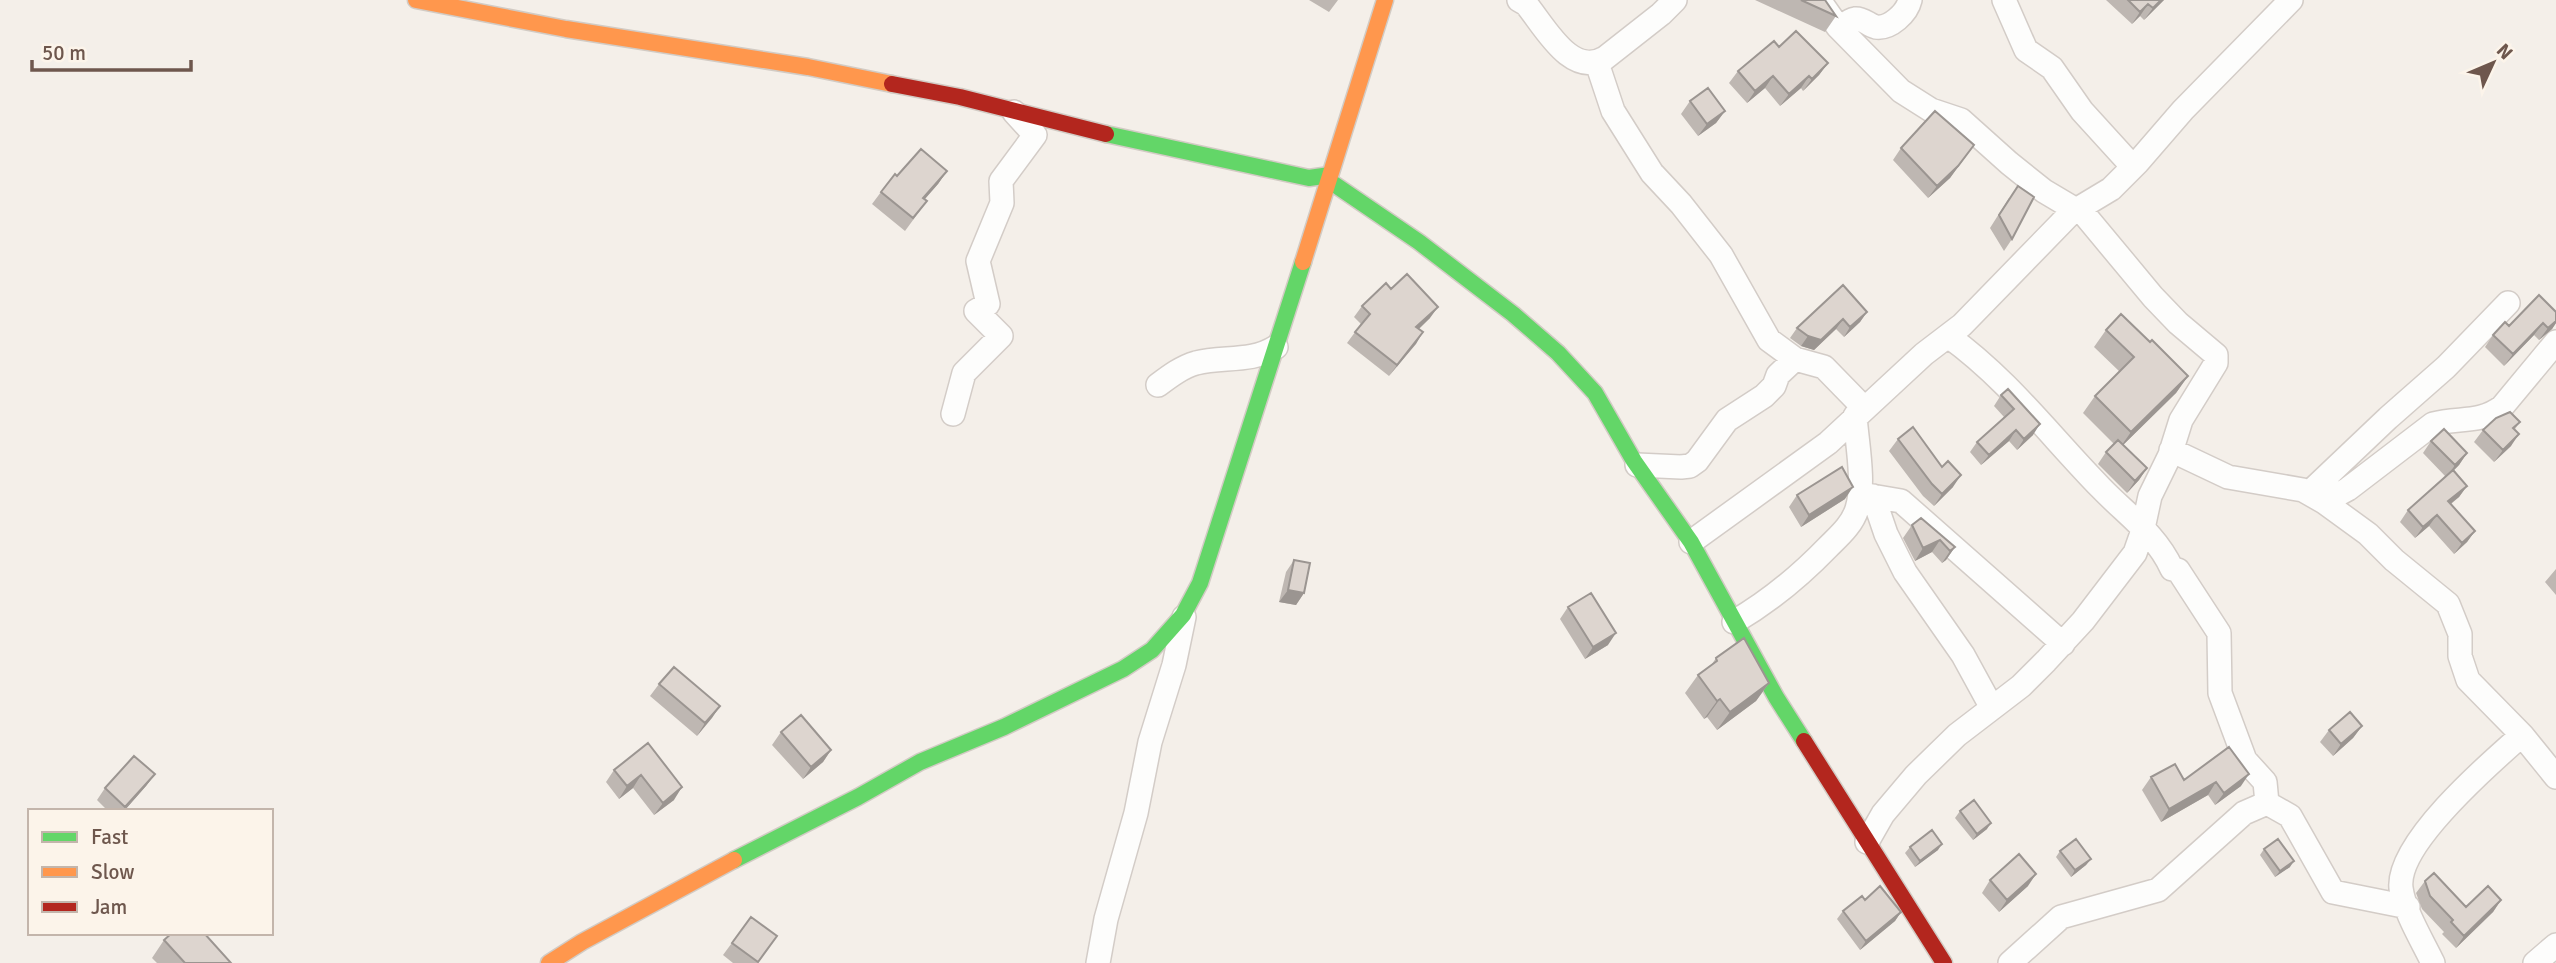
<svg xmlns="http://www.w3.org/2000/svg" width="2556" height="963" viewBox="0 0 2556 963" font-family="Signika,sans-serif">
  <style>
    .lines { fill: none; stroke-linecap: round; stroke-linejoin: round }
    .street-casing { stroke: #d3ccc7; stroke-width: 26 }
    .fast-casing { stroke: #d2cbc4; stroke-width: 19 }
    .slow-casing { stroke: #d2cbc4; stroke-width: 19 }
    .jam-casing { stroke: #d2cbc4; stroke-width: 19 }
    .street { stroke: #fdfdfc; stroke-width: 23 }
    .fast { stroke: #63d668; stroke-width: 16 }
    .slow { stroke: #ff974d; stroke-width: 16 }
    .jam { stroke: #b3261e; stroke-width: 16 }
    .wall { fill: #beb7b2 }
    .shaded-wall { fill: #9b9591 }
    .building { fill: #ddd5cf; stroke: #9b9591; stroke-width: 2 }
  </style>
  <rect width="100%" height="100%" fill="#f4efe9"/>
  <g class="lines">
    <defs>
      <path id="street" d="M1519 0 1526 4C1545 27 1571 78 1605 58L1661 14 1675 0
        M1819 0 1838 27 1901 91 1931 110 1961 120 2009 163 2044 191 2076 210
        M2004 0 2026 50 2052 68 2082 111 2133 167
        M1840 28C1844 25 1849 20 1855 19 1863 18 1868 25 1876 27 1890 29 1907 13 1910 0
        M1597 63 1613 111 1652 173 1681 204 1721 255 1769 340 1795 359 1824 367 1864 408
        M1948 336C2008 379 2051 437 2101 488 2127 515 2156 534 2172 569L2178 570 2219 633 2220 693 2245 760 2265 782 2267 803 2290 816 2333 892 2408 907
        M1158 385C1170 376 1182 367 1196 363 1223 356 1251 363 1276 347
        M953 414 964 373 1001 336 976 311 988 304 978 261 1002 203 1001 181 1035 135 1014 112
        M2171 450 2228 477 2303 490 2324 502 2368 534 2394 560 2448 604 2460 634V656L2468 680 2522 735 2556 777
        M1637 465 1681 467 1690 466 1697 461 1727 420 1764 396 1774 386 1778 375 1795 359
        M2309 493 2388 418 2446 367 2508 303
        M1860 494 1901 501 2063 644
        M1873 496 1886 534 1905 572 1963 655 1992 708
        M2324 502 2348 489 2433 424C2459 417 2479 424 2502 407L2556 342
        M1691 542 1828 443 1924 354 1962 325 2071 213 2111 189 2138 162 2183 110 2291 0
        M1734 622C1770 601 1799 577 1828 547 1839 536 1852 525 1857 509 1865 483 1857 443 1855 416
        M1867 842 1883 814 1916 775 1957 735 2021 686 2046 661 2083 621 2135 553 2142 533 2150 496 2170 455 2181 420 2216 363V355L2178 323 2153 297 2079 208
        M1098 963 1106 919 1136 813 1150 742 1174 665 1184 617
        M2010 963 2061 917 2158 890 2244 813 2267 803
        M2433 963C2423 942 2404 911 2401 888 2396 844 2490 763 2522 735
        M2535 963 2556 945"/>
      <path id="fast" d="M1106 134 1309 178 1330 175
        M1328 180 1419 242 1513 314 1558 353 1595 393 1634 461 1691 542 1776 697 1804 741
        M734 860 858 797 920 762 1004 727 1123 669 1152 650 1183 615 1200 583 1303 262"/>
      <path id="slow" d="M416 0 566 29 808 67 892 84
        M1303 262 1385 0
        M549 963 582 942 734 860"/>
      <path id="jam" d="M892 84 960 97 1106 134
        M1804 741 1944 963"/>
    </defs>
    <!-- street casing -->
    <use href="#street" class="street-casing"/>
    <!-- fast casing -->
    <use href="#fast" class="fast-casing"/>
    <!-- slow casing -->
    <use href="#slow" class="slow-casing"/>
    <!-- jam casing -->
    <use href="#jam" class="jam-casing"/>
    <!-- street -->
    <use href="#street" class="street"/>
    <!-- fast -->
    <use href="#fast" class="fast"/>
    <!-- slow -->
    <use href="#slow" class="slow"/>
    <!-- jam -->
    <use href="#jam" class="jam"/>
  </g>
  <!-- wall -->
  <path class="wall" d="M1309 0H1338L1329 12Z
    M1755 0H1825L1836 16 1825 32Z
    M2106 0H2164L2144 20 2140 16 2132 24Z
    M1779 47 1828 63 1819 75 1803 91 1801 88 1780 106 1765 88 1747 103 1729 83 1738 71Z
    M1690 101 1725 111 1716 123 1698 136 1681 114Z
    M1974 145 1950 178 1928 198 1893 160 1901 148Z
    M947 171 938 184 925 199 927 201 905 231 872 204 881 192 897 176Z
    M2009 198 2012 239 2004 251 1990 228Z
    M1391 289 1430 318 1419 329 1423 332 1389 376 1347 343 1361 324 1354 317 1362 306Z
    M1867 312 1860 322 1844 337 1836 329 1814 350 1801 346 1790 338 1797 328Z
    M2556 312V323L2552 329 2539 340 2534 335 2504 366 2485 347 2493 335 2509 326Z
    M2106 330 2150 342 2188 376 2176 393 2123 445 2147 468 2139 480 2127 493 2098 464 2106 452 2114 444 2083 413 2095 396 2120 372 2094 347Z
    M2008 389 2033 435 2017 450 2009 441 1981 465 1970 452 1977 442 2004 417 1994 406 2001 395Z
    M2520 422 2515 429 2511 446 2494 462 2474 442 2483 430Z
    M1898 439 1942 467 1953 487 1934 506 1923 496 1889 451Z
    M2431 441 2467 453 2459 465 2454 470 2467 486 2459 497 2451 504 2475 531 2467 542 2454 554 2429 526 2415 538 2400 522 2408 510 2446 477 2423 453Z
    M1797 495 1845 499 1801 527 1789 507Z
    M1912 525 1955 547 1946 560 1942 563 1932 552 1915 561 1903 538Z
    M1294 560 1304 593 1296 605 1279 602 1286 572Z
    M2556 569V595L2545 582Z
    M1568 607 1608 645 1585 659 1560 619Z
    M1716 658 1769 683 1756 701 1717 730 1707 717 1704 719 1685 693 1698 675 1712 664Z
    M659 684 720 706 697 736 650 696Z
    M2362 726 2353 738 2333 756 2320 742 2329 730Z
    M781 732 831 750 823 762 803 779 772 745Z
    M648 743 674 800 654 815 633 788 619 799 606 782 614 770Z
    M2229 747 2241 786 2215 805 2208 795 2161 822 2142 790 2151 777 2184 780Z
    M155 774 146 786 124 811H108L97 800 105 788Z
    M1960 811 1987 829 1973 840 1955 818Z
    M1910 847 1938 850 1915 867 1905 853Z
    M2264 849 2290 867 2275 877 2260 855Z
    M2060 851 2091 859 2086 865 2071 877 2056 857Z
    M1990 880 2028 886 1999 912 1982 893Z
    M2425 881 2466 907 2501 900 2493 912 2456 948 2442 934 2444 932 2422 909 2416 893Z
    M1865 900 1901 912 1895 921 1860 950 1837 919 1843 911Z
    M751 917 777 936 758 963H733L723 955Z
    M164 940 231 963H157L152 958Z"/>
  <!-- shaded-wall -->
  <path class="shaded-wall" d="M2161 0H2164L2144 20 2153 8Z
    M2148 4 2140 16 2132 24 2140 12Z
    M1828 63 1819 75 1803 91 1812 79Z
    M1773 76 1765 88 1747 103 1755 91Z
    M1809 76 1801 88 1780 106 1789 94Z
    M1725 111 1716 123 1698 136 1707 124Z
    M1974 145 1950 178 1928 198 1937 186Z
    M947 171 938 184 915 210 923 198Z
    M1438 307 1430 318 1409 338 1416 327Z
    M1867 312 1860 322 1844 337 1850 327Z
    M1843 319 1836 329 1814 350 1801 346 1808 336Z
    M2556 321V323L2552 329 2539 340 2548 328Z
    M2543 323 2534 335 2504 366 2513 354Z
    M1423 332 1416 344 1389 376 1397 365Z
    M2188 376 2176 393 2119 449 2131 432Z
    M2040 424 2033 435 2017 450 2024 439Z
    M2016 430 2009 441 1981 465 1989 455Z
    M2519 434 2511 446 2494 462 2503 450Z
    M2467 453 2459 465 2447 477 2455 465Z
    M2147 468 2139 480 2127 493 2135 481Z
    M1961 475 1953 487 1934 506 1942 494Z
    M2467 486 2459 497 2440 512 2448 501Z
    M1853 487 1845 499 1801 527 1809 515Z
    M2437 515 2429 526 2415 538 2423 527Z
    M2475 531 2467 542 2454 554 2462 543Z
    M1940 540 1932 552 1915 561 1923 548Z
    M1955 547 1946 560 1942 563 1950 551Z
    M1288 590 1304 593 1296 605 1279 602Z
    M1616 633 1608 645 1585 659 1593 647Z
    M1769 683 1756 701 1717 730 1730 712Z
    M1720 699 1707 717 1704 719 1717 701Z
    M720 706 712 718 697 736 705 723Z
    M2362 726 2353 738 2333 756 2341 744Z
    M831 750 823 762 803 779 811 767Z
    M155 774 146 786 124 811H123Z
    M2249 774 2241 786 2215 805 2224 793Z
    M641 775 633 788 619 799 627 786Z
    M2216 782 2208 795 2161 822 2169 809Z
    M682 787 674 800 654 815 663 803Z
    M1991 823 1987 829 1973 840 1977 834Z
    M1942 844 1938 850 1915 867 1920 861Z
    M2091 859 2086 865 2071 877 2075 870Z
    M2294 861 2290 867 2275 877 2280 871Z
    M2036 874 2028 886 1999 912 2007 900Z
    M2501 900 2493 912 2456 948 2464 936Z
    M1901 912 1895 921 1860 950 1866 941Z"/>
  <!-- building -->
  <path class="building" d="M1801 0H1825L1836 16Z
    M2128 0H2161L2153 8 2148 4 2140 12Z
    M1796 31 1828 63 1812 79 1809 76 1789 94 1773 76 1755 91 1738 71 1774 41 1779 47Z
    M1708 88 1725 111 1707 124 1690 101Z
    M1935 111 1974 145 1958 166 1937 186 1901 148Z
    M921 149 947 171 923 198 927 201 913 218 881 192 895 174 897 176Z
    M2018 186 2034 197 2012 239 1999 215Z
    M1407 274 1438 307 1416 327 1423 332 1397 365 1355 332 1370 314 1362 306 1386 283 1391 289Z
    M1843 285 1867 312 1850 327 1843 319 1821 340 1808 336 1797 328Z
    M2539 295 2556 312V321L2548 328 2543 323 2513 354 2493 335 2505 322 2509 326Z
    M2121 314 2150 342 2152 340 2188 376 2131 432 2095 396 2134 357 2106 330Z
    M2008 389 2040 424 2024 439 2016 430 1989 455 1977 442 2014 409 2001 395Z
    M2510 412 2520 422 2513 428 2519 434 2503 450 2483 430 2496 418Z
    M1913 427 1942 467 1948 461 1961 475 1942 494 1932 484 1898 439Z
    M2444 429 2467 453 2455 465 2431 441Z
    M2118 440 2147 468 2135 481 2106 452Z
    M1842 467 1853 487 1809 515 1797 495Z
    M2453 470 2467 486 2448 501 2475 531 2462 543 2437 515 2423 527 2408 510Z
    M1921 518 1955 547 1950 551 1940 540 1923 548 1912 525Z
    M1294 560 1310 563 1304 593 1288 590Z
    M1591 593 1616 633 1593 647 1568 607Z
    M1744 638 1769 683 1730 712 1720 699 1717 701 1698 675 1717 661 1716 658Z
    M674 667 720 706 705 723 659 684Z
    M2350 712 2362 726 2341 744 2329 730Z
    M801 715 831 750 811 767 781 732Z
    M648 743 682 787 663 803 641 775 627 786 614 770Z
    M2229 747 2249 774 2224 793 2216 782 2169 809 2151 777 2175 764 2184 780Z
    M134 756 155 774 125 807 105 788Z
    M1974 800 1991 823 1977 834 1960 811Z
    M1932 830 1942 844 1920 861 1910 847Z
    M2076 839 2091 859 2075 870 2060 851Z
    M2278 839 2294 861 2280 871 2264 849Z
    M2019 854 2036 874 2007 900 1990 880Z
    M2434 873 2466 907 2488 886 2501 900 2464 936 2451 922 2453 920 2430 896 2425 881Z
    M1880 886 1901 912 1866 941 1843 911 1862 896 1865 900Z
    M751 917 777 936 758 962 732 943Z
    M172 933H204L231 963H185L164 940Z"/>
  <!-- legend -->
  <rect x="28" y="809" width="245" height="126" fill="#fcf4ea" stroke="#c3b5ab" stroke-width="2"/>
  <rect x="42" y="832" width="35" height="10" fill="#63d668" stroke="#c3b5ab" stroke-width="2"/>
  <text x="91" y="844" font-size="21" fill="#6e574d">Fast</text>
  <rect x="42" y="867" width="35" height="10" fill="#ff974d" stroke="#c3b5ab" stroke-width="2"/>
  <text x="91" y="879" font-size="21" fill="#6e574d">Slow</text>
  <rect x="42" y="902" width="35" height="10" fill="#b3261e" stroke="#c3b5ab" stroke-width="2"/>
  <text x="91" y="914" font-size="21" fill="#6e574d">Jam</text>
  <!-- north arrow -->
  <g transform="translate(2493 63) rotate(46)" stroke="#fcf4ea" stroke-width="5" paint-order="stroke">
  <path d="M0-5L12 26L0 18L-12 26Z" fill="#6e574d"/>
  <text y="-10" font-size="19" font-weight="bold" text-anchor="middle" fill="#6e574d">N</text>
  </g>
  <!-- scale -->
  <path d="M32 60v10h159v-10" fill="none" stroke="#6e574d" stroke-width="3.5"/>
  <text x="42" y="60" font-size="21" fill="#6e574d" stroke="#fcf4ea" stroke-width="5" paint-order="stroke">50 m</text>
</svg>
